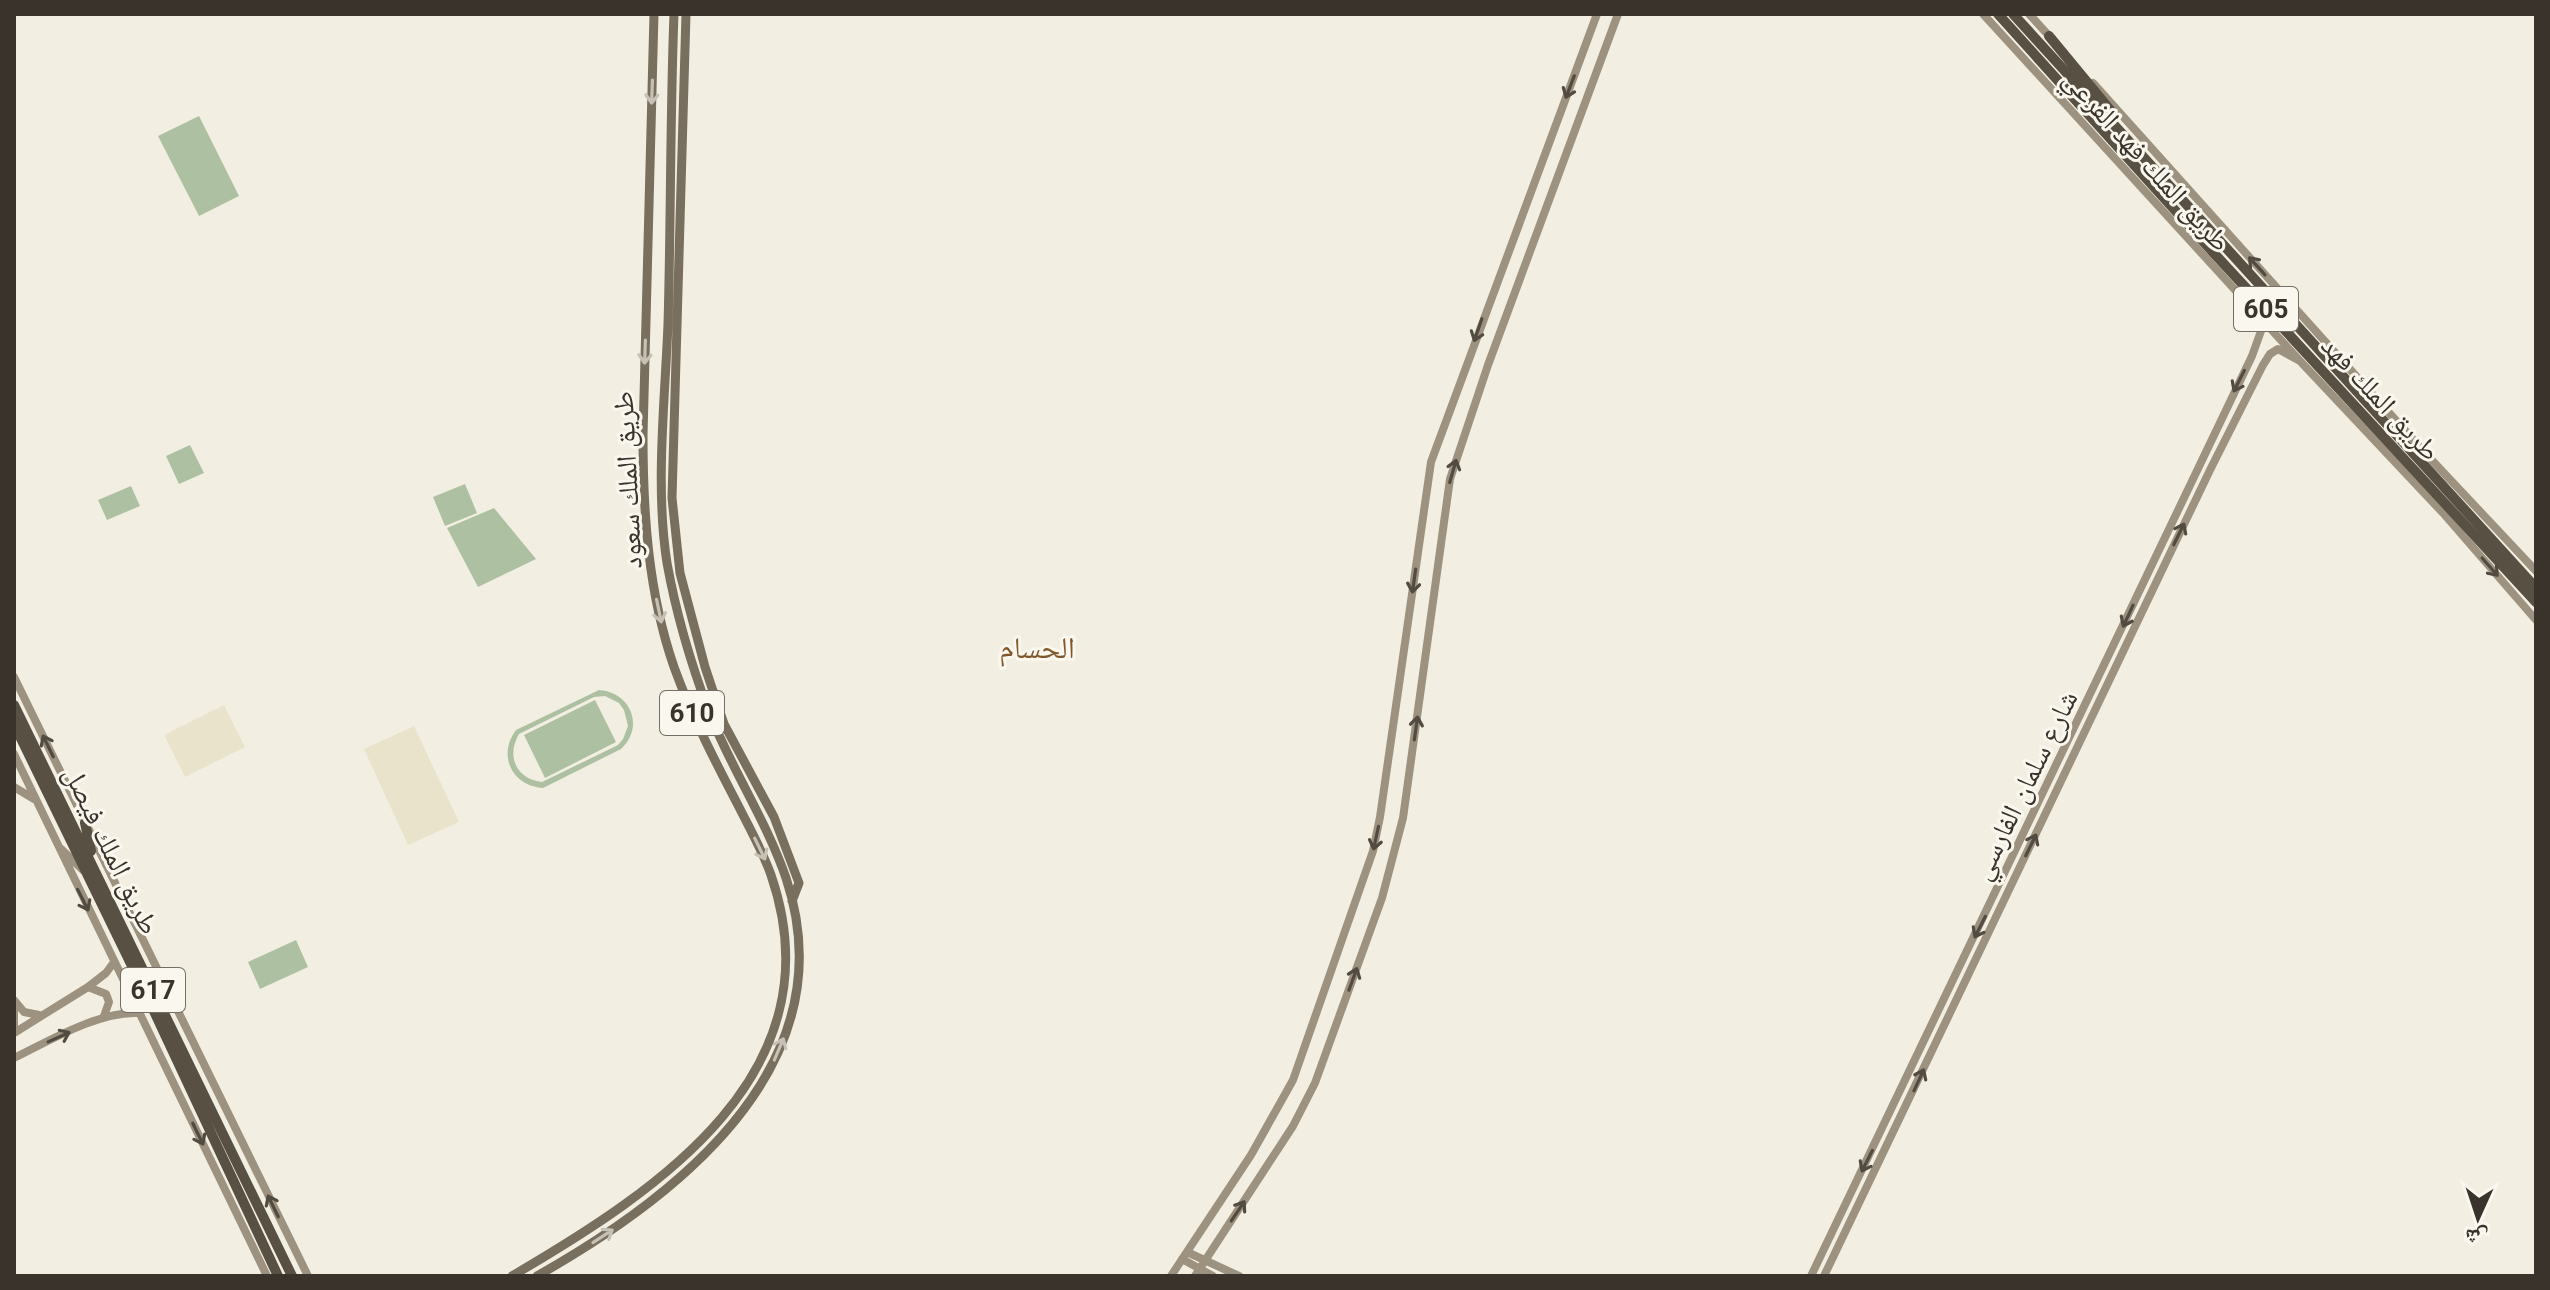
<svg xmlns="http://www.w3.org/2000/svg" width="2550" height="1290" viewBox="0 0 2550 1290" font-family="Roboto,'Noto Naskh Arabic',sans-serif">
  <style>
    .green { fill: #aec0a2; fill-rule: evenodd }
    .plaza { fill: #e8e3ca }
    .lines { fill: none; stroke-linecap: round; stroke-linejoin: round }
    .secondary { stroke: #9d927f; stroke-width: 8 }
    .primary { stroke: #796f5e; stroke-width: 9 }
    .highway { stroke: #595044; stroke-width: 10 }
    .oneway { stroke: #524b41 }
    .oneway2 { stroke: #c6c1b4 }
    .labels { text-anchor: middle; stroke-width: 6; stroke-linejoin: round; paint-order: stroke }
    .shield { fill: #f9f7ee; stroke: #736e66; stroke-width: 2 }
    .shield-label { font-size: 26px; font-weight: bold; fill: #39332c }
    .street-label { font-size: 28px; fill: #39332c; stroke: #f9f7ee }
    .neighbourhood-label { font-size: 30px; fill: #81572b; stroke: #f9f7ee }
  </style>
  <rect width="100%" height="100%" fill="#f2efe2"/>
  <!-- green -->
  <path class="green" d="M199 116 239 196 199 216 158 136Z
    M190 445 204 473 179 484 166 456Z
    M465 484 477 513 445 526 433 497Z
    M131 486 140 506 107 520 98 500Z
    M494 508 536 559 478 587 447 528Z
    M599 690C631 692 645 727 621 749L543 788C512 786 497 755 516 730ZM605 696 619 703 624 710 628 726 623 739 618 745 542 782C516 779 506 756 519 734L594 697Z
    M595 700 616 742 545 778 524 735Z
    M296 940 308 967 260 989 248 962Z"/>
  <!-- plaza -->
  <path class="plaza" d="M224 705 245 747 185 777 164 735Z
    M414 726 459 822 408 845 364 749Z"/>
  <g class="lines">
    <!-- secondary -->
    <path class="secondary" d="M1983 14 2300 361 2443 513 2536 620
      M2029 14 2051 38
      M2093 83 2427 455 2536 571
      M14 677 308 1276
      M14 754 267 1276
      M14 787 34 799
      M61 849 83 870
      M88 987 106 994 109 1002 104 1016
      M14 1000 24 1012 39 1015
      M14 1012V1027
      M14 1033 88 987 106 973 114 962
      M14 1058C49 1041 99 1011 138 1013
      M1187 1252 1239 1276
      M1182 1259 1213 1276
      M1171 1276 1251 1155 1293 1080 1373 851 1380 817 1431 462 1597 14
      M1195 1276 1293 1126 1315 1083 1382 898 1403 818 1450 479 1488 365 1618 14
      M1811 1276 2252 356 2261 331 2253 309
      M1824 1276 2210 470 2263 365 2270 354 2278 349 2300 361"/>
    <!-- primary -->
    <path class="primary" d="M686 14 672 498 680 573 705 667 724 724 774 817 799 883 792 901
      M512 1276C659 1190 839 1072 771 875 763 852 751 831 740 809 716 763 692 717 674 667 648 592 643 513 643 435L654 14
      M537 1276C679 1196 848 1064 786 878 766 820 731 768 709 712 691 664 676 613 667 563 655 487 665 400 668 324 671 220 670 117 674 14"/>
    <!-- highway -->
    <path class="highway" d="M1998 14 2210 249 2536 602
      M2013 14 2536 588
      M2049 36 2115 116
      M14 705 292 1276
      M14 724 153 1009 278 1276
      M85 823 91 851"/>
  </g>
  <!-- one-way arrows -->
  <defs><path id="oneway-shaft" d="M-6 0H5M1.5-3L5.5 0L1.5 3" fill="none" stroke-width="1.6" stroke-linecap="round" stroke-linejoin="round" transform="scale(2)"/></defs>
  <g class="oneway">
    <use href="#oneway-shaft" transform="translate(1570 87) rotate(111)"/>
    <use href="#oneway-shaft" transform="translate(2257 266) rotate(-132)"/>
    <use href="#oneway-shaft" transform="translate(1478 330) rotate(109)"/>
    <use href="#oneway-shaft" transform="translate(2239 381) rotate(117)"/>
    <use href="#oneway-shaft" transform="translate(1453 471) rotate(-74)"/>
    <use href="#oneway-shaft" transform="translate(2179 534) rotate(-64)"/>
    <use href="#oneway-shaft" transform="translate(2490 567) rotate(49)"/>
    <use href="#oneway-shaft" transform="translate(1414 581) rotate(98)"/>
    <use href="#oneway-shaft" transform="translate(2128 616) rotate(115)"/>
    <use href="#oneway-shaft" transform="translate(1416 728) rotate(-82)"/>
    <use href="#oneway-shaft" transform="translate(48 746) rotate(-116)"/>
    <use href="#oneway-shaft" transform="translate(1376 838) rotate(102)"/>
    <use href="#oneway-shaft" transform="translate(2031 845) rotate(-64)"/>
    <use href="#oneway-shaft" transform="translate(83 900) rotate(63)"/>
    <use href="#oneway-shaft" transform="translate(1980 927) rotate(117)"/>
    <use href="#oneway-shaft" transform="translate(1353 979) rotate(-70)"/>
    <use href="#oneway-shaft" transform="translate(59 1037) rotate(-24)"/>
    <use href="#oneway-shaft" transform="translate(1919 1080) rotate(-65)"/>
    <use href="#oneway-shaft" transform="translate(198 1134) rotate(64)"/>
    <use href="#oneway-shaft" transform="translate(1867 1161) rotate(117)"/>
    <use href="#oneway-shaft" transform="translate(273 1206) rotate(-116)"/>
    <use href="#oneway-shaft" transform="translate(1238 1211) rotate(-56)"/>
  </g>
  <g class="oneway2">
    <use href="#oneway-shaft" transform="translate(652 92) rotate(92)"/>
    <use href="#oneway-shaft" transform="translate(645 352) rotate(92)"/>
    <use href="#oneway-shaft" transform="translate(659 611) rotate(78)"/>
    <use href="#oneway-shaft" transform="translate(760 849) rotate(64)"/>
    <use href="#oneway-shaft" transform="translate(779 1049) rotate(-67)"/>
    <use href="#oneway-shaft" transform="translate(603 1236) rotate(-33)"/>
  </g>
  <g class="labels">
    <!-- shield labels -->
    <g class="shield">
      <rect x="2234" y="287" width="64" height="44" rx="6"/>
      <rect x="660" y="691" width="64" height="44" rx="6"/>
      <rect x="121" y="968" width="64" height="44" rx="6"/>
    </g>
    <g class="shield-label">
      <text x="2266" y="318">605</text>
      <text x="692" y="722">610</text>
      <text x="153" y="999">617</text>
    </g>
    <!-- street labels -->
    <g class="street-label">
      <text transform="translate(2147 160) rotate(48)" y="10">طريق الملك فهد الفرعي</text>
      <text transform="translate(2381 398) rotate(47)" y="10">طريق الملك فهد</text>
      <text transform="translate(627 480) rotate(-93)" y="10">طريق الملك سعود</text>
      <text transform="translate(2024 785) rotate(-64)" y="10">شارع سلمان الفارسي</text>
      <text transform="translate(112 850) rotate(64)" y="10">طريق الملك فيصل</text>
    </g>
    <!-- neighbourhood labels -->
    <g class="neighbourhood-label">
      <text x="1037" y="658">الحسام</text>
    </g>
  </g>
  <!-- border -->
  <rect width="2550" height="1290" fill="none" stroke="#39332c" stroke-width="32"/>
  <!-- north arrow -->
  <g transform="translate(2478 1218) rotate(183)" stroke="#f9f7ee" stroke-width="6" paint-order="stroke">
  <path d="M0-6L14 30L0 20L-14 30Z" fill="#39332c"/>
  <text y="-12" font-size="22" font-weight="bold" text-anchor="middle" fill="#39332c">ش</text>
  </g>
</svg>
